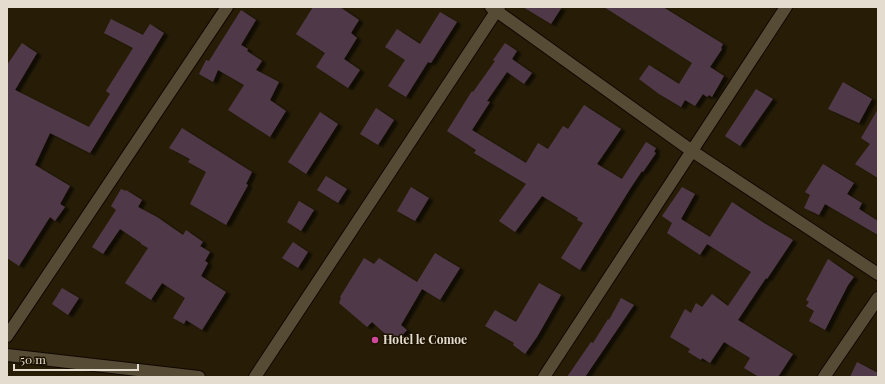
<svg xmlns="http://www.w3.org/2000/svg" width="885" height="384" viewBox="0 0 885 384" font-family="'Playfair Display',serif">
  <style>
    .building { fill: #503946; filter: url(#shadow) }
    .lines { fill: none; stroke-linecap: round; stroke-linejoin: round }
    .minor-casing { stroke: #100700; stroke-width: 14 }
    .secondary-casing { stroke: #100700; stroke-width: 14 }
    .minor { stroke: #564b34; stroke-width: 12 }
    .secondary { stroke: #564b34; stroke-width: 12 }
    .hotel-dot { fill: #d1479c; stroke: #1e1401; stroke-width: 1.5 }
    .labels { text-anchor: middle; stroke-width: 3; stroke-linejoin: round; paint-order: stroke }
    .poi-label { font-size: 12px; font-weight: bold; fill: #e3dccf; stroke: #1e1401; text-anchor: start }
  </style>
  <defs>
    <filter id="shadow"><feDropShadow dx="4.5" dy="2.5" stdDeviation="1" flood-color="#0009"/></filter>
  </defs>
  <rect width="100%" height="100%" fill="#271d07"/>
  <!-- building -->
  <path class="building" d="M313 7H340L359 20 351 33 357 38 344 59 360 70 348 88 316 67 325 53 296 34Z
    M523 7H562L551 24Z
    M604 7H663L723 44 721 48 722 49 710 67 724 76 712 97 709 95 707 97 703 94 695 106 685 100 681 107 659 94 639 79 649 65 679 84 692 63Z
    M241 10 256 20 241 45 248 49 247 51 262 61 256 70 279 82 270 100 286 111 270 137 228 110 244 85 218 70 213 82 199 74 206 60 209 61Z
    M440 12 457 22 431 63 428 62 406 97 388 86 405 60 385 47 397 29 420 44Z
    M111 19 143 35 150 24 164 33 90 153 50 133 35 165 70 186 60 204 65 207 55 221 50 217 19 266 7 258V65L22 43 37 53 15 90 89 127 110 94 106 91 133 48 104 33Z
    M505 43 517 51 512 59 532 73 524 84 507 72 487 101 490 102 472 130 526 163 538 143 548 149 563 126 568 129 584 105 621 129 597 164 622 179 646 142 656 148 654 152 656 153 643 172 642 171 630 189 580 270 561 258 583 223 577 220 578 218 542 196 515 232 499 221 526 184 474 153 476 150 447 131 472 91 473 92 495 61 493 60Z
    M843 82 872 99 859 123 828 109Z
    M756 89 773 99 740 146 725 136Z
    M376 108 394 120 378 145 360 134Z
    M878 109V178L855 164 870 144 861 138Z
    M320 112 338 124 306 174 288 162Z
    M182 128 252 172 246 184 248 185 226 225 190 204 206 172 188 162 190 159 169 148Z
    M823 164 854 183 847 194 862 203 859 209 878 221V235L825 204 819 215 804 208 810 195 805 192Z
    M326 176 347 189 338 203 317 190Z
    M411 187 429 198 415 221 397 211Z
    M682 187 695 194 681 219 710 237 732 202 764 223 793 240 767 279 766 278 738 320 793 354 778 377H759L744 368 750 358 724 342 710 363 702 358 701 360 688 352 690 349 670 337 685 309 691 313 696 303 702 307 712 294 728 306 751 272 707 244 700 255 667 233 672 223 662 216Z
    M121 189 126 191V190L142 200 138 207 157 217 183 235 186 230 203 242 200 246 210 252 205 261 208 263 201 276 226 292 202 330 186 320 184 324 173 318 185 298 162 283 151 300 125 283 148 248 141 244V243L120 229 103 254 92 247 116 210 111 206Z
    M299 201 314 210 301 231 287 222Z
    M293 242 308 252 298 268 282 258Z
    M435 253 460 268 440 300 422 289 401 325 407 330 398 340H392L372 322 367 327 339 303 341 298 340 297 364 258 374 264 379 258 417 282Z
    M828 259 854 277 848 285 825 330 809 321 814 311 806 306 809 302 806 300Z
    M539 283 561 295 537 337 525 354 513 345 514 343 485 326 495 310 516 322Z
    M62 288 79 298 68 315 52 304Z
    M621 298 634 305 585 377H567L591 342 593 343 608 319 609 320Z
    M857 362 878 373V377H850Z"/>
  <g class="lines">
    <defs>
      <path id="minor" d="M491 7 692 151 878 274
        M7 336 227 7
        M255 377 499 7
        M544 377 786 7
        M824 377 878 298"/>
      <path id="secondary" d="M7 355 199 377"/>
    </defs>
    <!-- minor casing -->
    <use href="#minor" class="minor-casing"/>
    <!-- secondary casing -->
    <use href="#secondary" class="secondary-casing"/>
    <!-- minor -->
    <use href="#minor" class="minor"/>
    <!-- secondary -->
    <use href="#secondary" class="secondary"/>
  </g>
  <!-- markers -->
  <circle class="hotel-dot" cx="375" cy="340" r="4"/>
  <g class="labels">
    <!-- poi labels -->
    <g class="poi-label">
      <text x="383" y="344">Hotel le Comoe</text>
    </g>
  </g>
  <!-- border -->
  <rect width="885" height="384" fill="none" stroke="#e3dccf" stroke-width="16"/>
  <!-- scale -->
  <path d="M14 364v6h124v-6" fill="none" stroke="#e3dccf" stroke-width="2"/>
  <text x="20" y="364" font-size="12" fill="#e3dccf" stroke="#1e1401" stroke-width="3" paint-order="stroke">50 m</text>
</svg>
